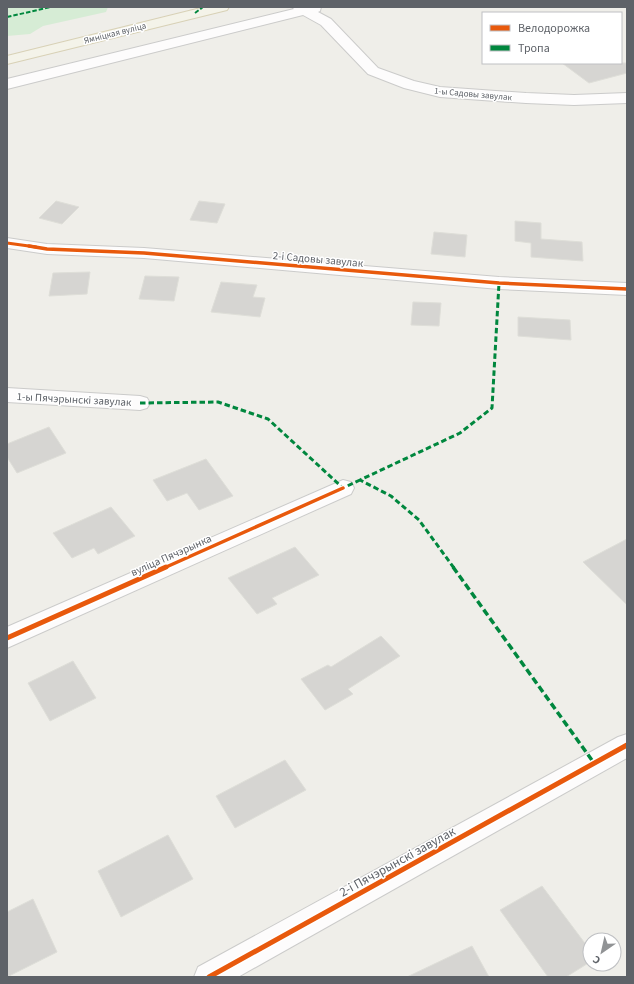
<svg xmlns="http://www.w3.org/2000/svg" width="634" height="984" viewBox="0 0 634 984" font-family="'Source Sans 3',sans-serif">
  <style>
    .green { fill: #d6ecd5 }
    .building { fill: #d6d5d2; stroke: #deded8 }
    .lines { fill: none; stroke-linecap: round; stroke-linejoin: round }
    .minor-casing { stroke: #cbcbca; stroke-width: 2 }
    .major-casing { stroke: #d8d1b6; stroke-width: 2 }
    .minor { fill: #fdfcfc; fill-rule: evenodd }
    .major { fill: #f4f3e9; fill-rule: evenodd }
    .quiet-far2 { stroke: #00873e; stroke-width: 2; stroke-dasharray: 4.5 2; stroke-linecap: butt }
    .quiet-far1 { stroke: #00873e; stroke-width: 3; stroke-dasharray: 5.5 3; stroke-linecap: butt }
    .quiet { stroke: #00873e; stroke-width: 3.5; stroke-dasharray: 7 3.5; stroke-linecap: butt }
    .cycleway-far2-casing { stroke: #fff; stroke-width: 5 }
    .cycleway-far1-casing { stroke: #fff; stroke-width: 6 }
    .cycleway-casing { stroke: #fff; stroke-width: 8 }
    .cycleway-far2 { stroke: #e8590c; stroke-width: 3 }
    .cycleway-far1 { stroke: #e8590c; stroke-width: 3.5 }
    .cycleway { stroke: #e8590c; stroke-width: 5 }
    .labels { text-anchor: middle; stroke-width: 3; stroke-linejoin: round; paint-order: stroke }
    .far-street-label { font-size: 9px; fill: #5e6268; stroke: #fff }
    .street-label { font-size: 11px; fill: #5e6268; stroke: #fff }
    .near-street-label { font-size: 13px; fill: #5e6268; stroke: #fff }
  </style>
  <rect width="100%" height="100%" fill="#efeee9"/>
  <!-- green -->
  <path class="green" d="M7 7H108L106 12 43 26 30 34 7 36Z"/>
  <!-- building -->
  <path class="building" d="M562 63H627V73L589 83Z
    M56 201 79 207 62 224 39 218Z
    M199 201 225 204 217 223 190 220Z
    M515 221 541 223V239L582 242 583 261 531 257V243L515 241Z
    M434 232 467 235 465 257 431 254Z
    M90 272 87 294 49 296 53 273Z
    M145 276 179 277 174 301 139 299Z
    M221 282 257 285 253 297 265 298 260 317 211 312Z
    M413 302 441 303 439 326 411 325Z
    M518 317 570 320 571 340 518 336Z
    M49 427 66 453 17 473 7 457V444Z
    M206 459 233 496 199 510 187 493 167 501 153 480Z
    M111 507 135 536 98 554 94 548 72 558 53 533Z
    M627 539V605L583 562Z
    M295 547 319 575 272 598 277 604 257 614 228 578Z
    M381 636 400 656 348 689 353 694 325 710 301 679 328 665 331 667Z
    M73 661 96 698 50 721 28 683Z
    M285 760 306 790 235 828 216 796Z
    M168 835 193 879 121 917 98 871Z
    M542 886 590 950V962L566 977H548L500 910Z
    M33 899 57 952 7 977V912Z
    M472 946 489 977H407Z"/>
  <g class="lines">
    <defs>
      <path id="minor" d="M292 7H321L320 11 318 12 331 19 378 68 414 81 440 87 526 93 574 95 627 93V103L574 105 526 103 440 97 404 88 368 74 321 25 303 15 7 89V79L294 9Z
        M7 238 47 244 144 248 499 277 627 283V295L499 289 144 258 47 254 7 248Z
        M7 388 140 396 147 398 150 403 147 408 140 410 7 402Z
        M343 480 351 482 354 488 351 494 7 648V627Z
        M627 734V758L238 977H194L198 967 618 737Z"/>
      <path id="major" d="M205 7H229L227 10 7 64V56Z"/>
    </defs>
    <!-- minor casing -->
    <use href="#minor" class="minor-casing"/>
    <!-- major casing -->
    <use href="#major" class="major-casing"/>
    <!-- minor -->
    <use href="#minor" class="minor"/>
    <!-- major -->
    <use href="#major" class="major"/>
    <!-- quiet-far2 -->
    <path class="quiet-far2" d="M195 13 203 7
      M7 17 51 7"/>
    <!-- quiet-far1 -->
    <path class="quiet-far1" d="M140 403 218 402 268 419 343 488 360 480
      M454 568 419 520 391 496 360 480 460 433 492 408 499 283"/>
    <!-- quiet -->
    <path class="quiet" d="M453 567 594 763"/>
    <defs>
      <path id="cycleway-far2" d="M7 243 36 247"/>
      <path id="cycleway-far1" d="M29 246 47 249 144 253 499 283 627 289
        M164 568 343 488"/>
      <path id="cycleway" d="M7 638 166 567
        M209 977 627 745"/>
    </defs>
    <!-- cycleway-far2 casing -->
    <use href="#cycleway-far2" class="cycleway-far2-casing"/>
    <!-- cycleway-far1 casing -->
    <use href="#cycleway-far1" class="cycleway-far1-casing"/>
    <!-- cycleway casing -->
    <use href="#cycleway" class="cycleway-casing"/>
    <!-- cycleway-far2 -->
    <use href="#cycleway-far2" class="cycleway-far2"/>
    <!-- cycleway-far1 -->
    <use href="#cycleway-far1" class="cycleway-far1"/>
    <!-- cycleway -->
    <use href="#cycleway" class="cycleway"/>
  </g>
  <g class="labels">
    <!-- far-street labels -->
    <g class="far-street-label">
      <text transform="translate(115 33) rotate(-14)" y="3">Ямніцкая вуліца</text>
      <text transform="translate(473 94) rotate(5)" y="3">1-ы Садовы завулак</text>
    </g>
    <!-- street labels -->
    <g class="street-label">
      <text transform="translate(318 259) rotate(5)" y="4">2-і Садовы завулак</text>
      <text transform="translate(74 399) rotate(3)" y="4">1-ы Пячэрынскі завулак</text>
      <text transform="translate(171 555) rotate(-24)" y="4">вуліца Пячэрынка</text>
    </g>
    <!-- near-street labels -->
    <g class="near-street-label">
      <text transform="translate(397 861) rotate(-29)" y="5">2-і Пячэрынскі завулак</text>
    </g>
  </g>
  <!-- border -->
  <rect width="634" height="984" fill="none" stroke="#5e6268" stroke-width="16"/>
  <!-- legend -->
  <rect x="482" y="12" width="140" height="52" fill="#ffffff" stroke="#bfc0c3"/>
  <rect x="490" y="25" width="20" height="6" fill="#e8590c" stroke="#bfc0c3"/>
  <text x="518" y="32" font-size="12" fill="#5e6268">Велодорожка</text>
  <rect x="490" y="45" width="20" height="6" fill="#00873e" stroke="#bfc0c3"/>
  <text x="518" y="52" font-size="12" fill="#5e6268">Тропа</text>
  <!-- north arrow -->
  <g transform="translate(602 952) rotate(214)"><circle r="19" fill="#ffffff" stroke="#bfc0c3"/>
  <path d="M0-3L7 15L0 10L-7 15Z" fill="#919395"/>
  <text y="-6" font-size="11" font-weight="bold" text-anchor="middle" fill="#5e6268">С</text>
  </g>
</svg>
